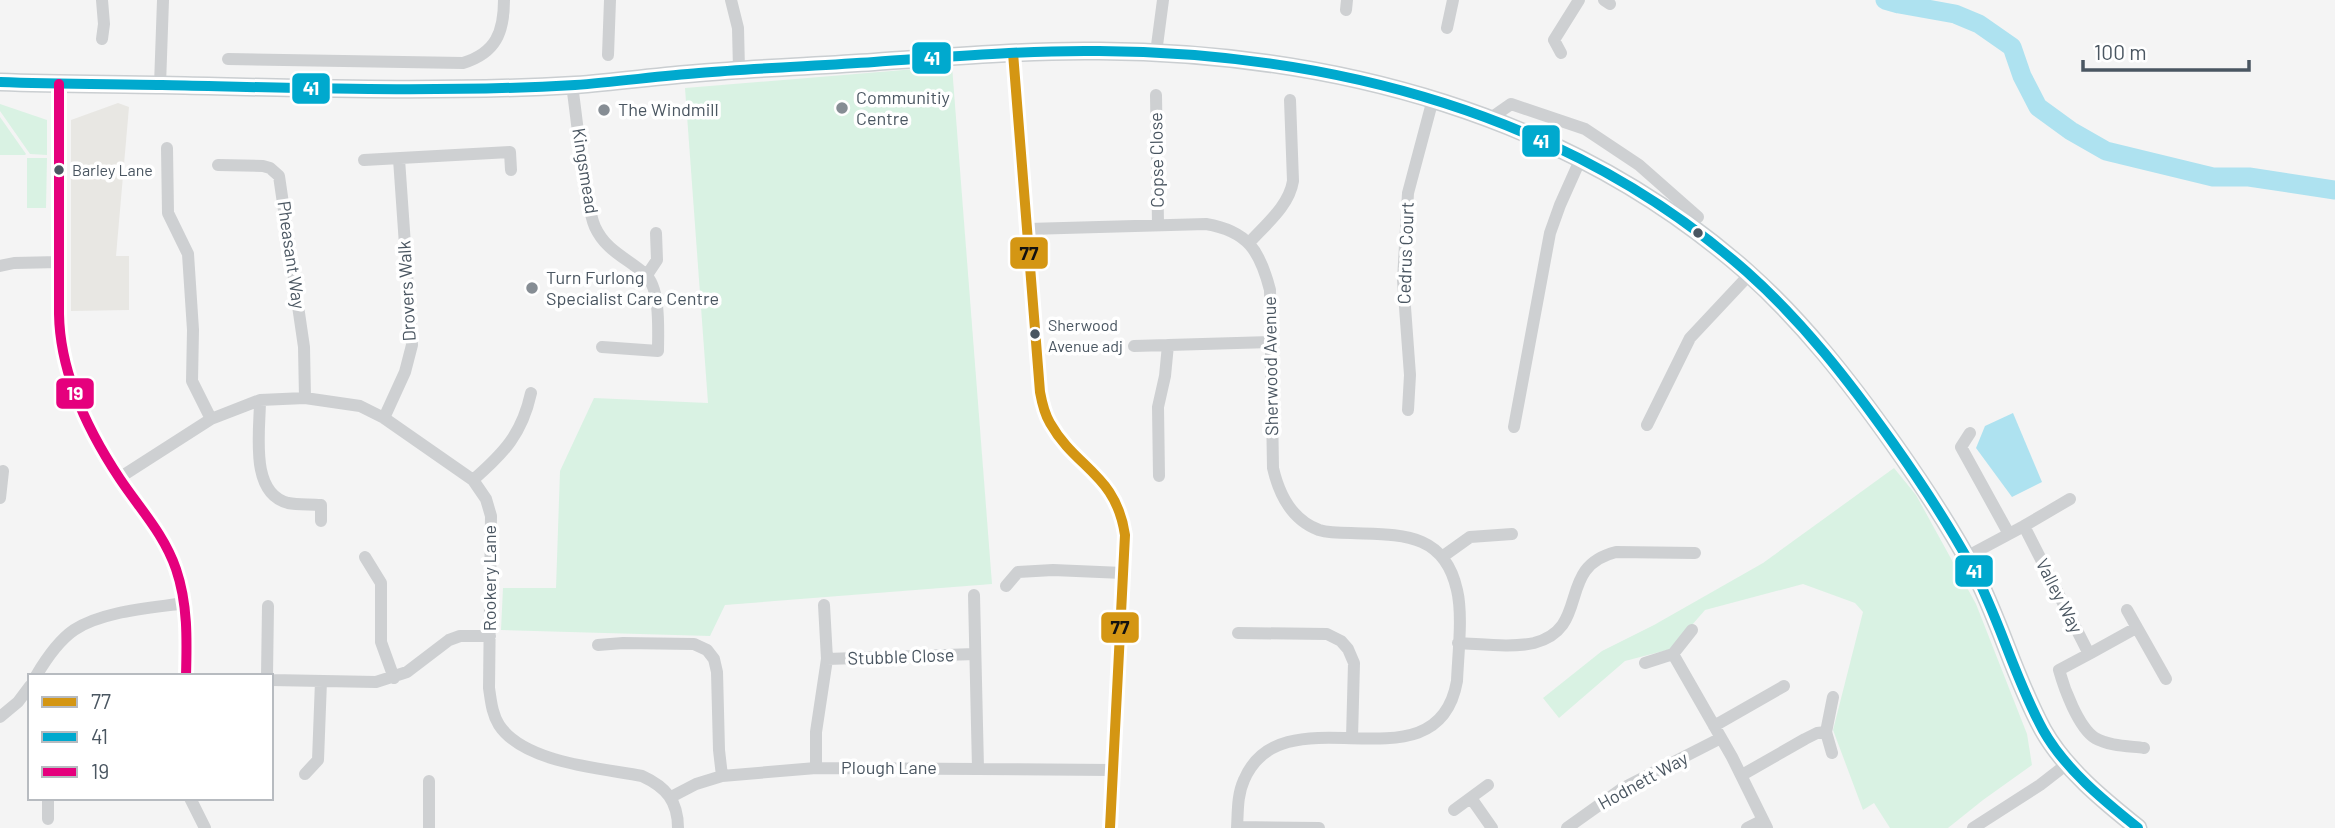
<svg xmlns="http://www.w3.org/2000/svg" width="2335" height="828" viewBox="0 0 2335 828" font-family="Barlow,sans-serif">
  <style>
    .commercial { fill: #e8e7e3 }
    .green { fill: #d9f2e3 }
    .water { fill: #aee2f0 }
    .lines { fill: none; stroke-linecap: round; stroke-linejoin: round }
    .river { stroke: #aee2f0; stroke-width: 19 }
    .minor { stroke: #ced0d2; stroke-width: 12 }
    .primary { stroke: #caced1; stroke-width: 19 }
    .bus-1-casing { stroke: #fff; stroke-width: 16 }
    .bus-2-casing { stroke: #fff; stroke-width: 16 }
    .bus-3-casing { stroke: #fff; stroke-width: 16 }
    .bus-1 { stroke: #d49613; stroke-width: 10 }
    .bus-2 { stroke: #00a9ce; stroke-width: 10 }
    .bus-3 { stroke: #e5007d; stroke-width: 10 }
    .poi-dot { fill: #868d94; stroke: #fff; stroke-width: 2.5 }
    .bus-dot { fill: #4a5661; stroke: #fff; stroke-width: 2.5 }
    .labels { text-anchor: middle; stroke-width: 7; stroke-linejoin: round; paint-order: stroke }
    .bus-label { font-size: 16px; fill: #4a5661; stroke: #fff; text-anchor: start }
    .poi-label { font-size: 18px; fill: #4a5661; stroke: #fff; text-anchor: start }
    .street-label { font-size: 18px; fill: #4a5661; stroke: #fff }
    .line-badge { stroke: #fff; stroke-width: 2.5 }
    .badge-label { font-size: 19px; text-anchor: middle; font-weight: bold; fill: #fff }
    .pale-badge-label { font-size: 19px; text-anchor: middle; font-weight: bold; fill: #111 }
  </style>
  <rect width="100%" height="100%" fill="#f4f4f4"/>
  <!-- commercial -->
  <path class="commercial" d="M118 103 129 107 116 256H129V310L71 311V120Z"/>
  <!-- green -->
  <path class="green" d="M952 66 992 584 725 605 710 636 501 630 503 588H556L560 471 594 398 708 403 685 88Z
    M0 104 47 120V155L30 154 0 111Z
    M0 117 26 154 25 155H0Z
    M27 158H47L46 208H27Z
    M1894 468 1916 495 1976 604 2027 734 2032 765 1983 800 1948 828H1890L1874 803 1863 810 1833 730 1863 612 1855 603 1803 584 1705 610 1671 649 1625 661 1559 718 1543 698 1602 651 1654 625 1763 563Z"/>
  <!-- water -->
  <path class="water" d="M2013 413 2042 482 2012 497 1976 448 1985 426Z"/>
  <g class="lines">
    <!-- river -->
    <path class="river" d="M1885 0 1899 4 1955 14 1979 24 2012 47 2022 76 2038 107 2071 131 2106 151 2213 177H2249L2335 190"/>
    <!-- minor -->
    <path class="minor" d="M102 0 104 24 102 39
      M731 0 738 28 739 70
      M1604 0 1610 4
      M1346 10 1347 0
      M1447 28 1453 0
      M1013 53 1040 392C1042 403 1044 413 1050 423 1076 469 1116 474 1125 535L1110 828
      M1156 53 1163 0
      M1561 53 1554 40 1579 0
      M608 55 610 0
      M228 59 463 63C496 53 504 32 504 0
      M59 84V314C60 373 88 431 120 479 140 509 164 534 176 569 188 604 187 640 186 676
      M160 85 163 0
      M572 85C577 120 580 156 587 191 589 203 590 216 595 227 606 251 627 258 645 274 661 288 658 332 658 351L602 347
      M1156 95 1158 224
      M1491 118 1511 104 1585 129 1639 165 1698 217
      M167 148 168 213 188 254 193 330 192 381 211 419
      M364 160 510 152 511 170
      M218 165 263 166 270 168 279 176 304 347 305 398
      M1028 229 1206 224C1248 231 1260 251 1270 290L1273 468C1279 494 1292 520 1319 530 1329 533 1341 533 1351 533 1399 535 1444 531 1457 590 1463 615 1458 655 1457 681 1437 795 1283 687 1244 780 1237 795 1238 812 1237 828
      M1249 243C1266 224 1289 206 1293 181L1290 100
      M0 266 14 263 59 262
      M647 275 657 260 656 233
      M1134 346 1271 342
      M260 400C260 431 249 493 288 503 298 505 310 504 321 505V521
      M1408 410 1410 375 1403 280 1408 193 1433 99
      M384 418 405 372 412 345 399 159
      M1647 425 1690 338 1750 274
      M1514 427 1550 233 1560 205 1581 158
      M1970 433 1961 447 2009 534
      M1159 476 1158 407 1165 376 1168 345
      M119 478 211 419 260 400 305 398 360 406 384 418 473 480 486 499 491 516 489 688C491 701 492 714 499 725 524 763 600 768 642 776 666 787 678 801 678 828
      M473 480C504 453 522 434 531 393
      M0 498 3 471
      M2024 526 2070 499
      M365 557 381 583V642L394 678
      M1442 557 1470 537 1512 534
      M1966 557 2024 526 2089 654 2059 670C2064 688 2078 727 2095 738 2109 746 2128 746 2144 748
      M1006 586 1018 572 1053 570 1123 573
      M974 595 978 768
      M2127 610 2166 679
      M1238 633 1327 634 1341 641 1348 649 1354 663 1352 738
      M1458 643C1482 644 1511 648 1534 643 1592 628 1555 567 1616 552L1695 553
      M598 645 623 643 694 644 707 650 714 659 717 672 719 750 722 776
      M1673 654 1732 757 1767 828
      M2089 654 2136 628
      M827 659 975 654
      M1645 663 1673 654 1692 630
      M36 676C46 659 58 641 74 630 102 611 152 608 185 603
      M267 676 268 606
      M271 680 376 682 407 672 449 640 460 636H490
      M0 717 18 702 30 686
      M1714 726 1784 686
      M1832 753 1826 732 1833 697
      M816 768V732L827 659 824 605
      M305 774 318 760 321 681
      M1742 775 1805 739 1817 733 1826 732
      M671 797 696 784 722 776 816 768 1112 770
      M190 798 205 828
      M1471 798 1492 828
      M1454 810 1488 785
      M48 819V798
      M1237 827 1319 828
      M429 828V781
      M1567 828 1623 788 1721 738
      M1747 828 1763 820
      M1973 828 2040 785 2067 764"/>
    <!-- primary -->
    <path class="primary" d="M0 82C54 84 108 84 162 85 300 88 438 93 575 85 617 82 658 76 699 73 757 68 816 66 874 62 949 57 1024 50 1099 51 1334 53 1568 114 1747 272 1803 322 1849 381 1893 443 1922 484 1949 525 1973 569 2000 621 2015 679 2043 730 2065 769 2103 800 2138 828"/>
    <defs>
      <path id="bus-1" d="M1013 53 1040 392C1042 403 1044 413 1050 423 1076 469 1116 474 1125 535L1110 828"/>
      <path id="bus-2" d="M0 82C54 84 108 84 162 85 300 88 438 93 575 85 617 82 658 76 699 73 757 68 816 66 874 62 949 57 1024 50 1099 51 1334 53 1568 114 1747 272 1803 322 1849 381 1893 443 1922 484 1949 525 1973 569 2000 621 2015 679 2043 730 2065 769 2103 800 2138 828"/>
      <path id="bus-3" d="M59 84V314C60 373 88 431 120 479 140 509 164 534 176 569 188 604 187 640 186 676"/>
    </defs>
    <!-- bus-1 casing -->
    <use href="#bus-1" class="bus-1-casing"/>
    <!-- bus-2 casing -->
    <use href="#bus-2" class="bus-2-casing"/>
    <!-- bus-3 casing -->
    <use href="#bus-3" class="bus-3-casing"/>
    <!-- bus-1 -->
    <use href="#bus-1" class="bus-1"/>
    <!-- bus-2 -->
    <use href="#bus-2" class="bus-2"/>
    <!-- bus-3 -->
    <use href="#bus-3" class="bus-3"/>
  </g>
  <!-- markers -->
  <g class="poi-dot">
    <circle cx="842" cy="108" r="7"/>
    <circle cx="604" cy="110" r="7"/>
    <circle cx="532" cy="288" r="7"/>
  </g>
  <g class="bus-dot">
    <circle cx="59" cy="170" r="6"/>
    <circle cx="1698" cy="233" r="6"/>
    <circle cx="1035" cy="334" r="6"/>
  </g>
  <g class="labels">
    <!-- bus labels -->
    <g class="bus-label">
      <text x="72" y="176">Barley Lane</text>
      <text x="1048" y="331">Sherwood<tspan x="1048" dy="21">Avenue adj</tspan></text>
    </g>
    <!-- poi labels -->
    <g class="poi-label">
      <text x="856" y="104">Communitiy<tspan x="856" dy="21">Centre</tspan></text>
      <text x="618" y="116">The Windmill</text>
      <text x="546" y="284">Turn Furlong<tspan x="546" dy="21">Specialist Care Centre</tspan></text>
    </g>
    <!-- street labels -->
    <g class="street-label">
      <text transform="translate(1157 160) rotate(-91)" y="6">Copse Close</text>
      <text transform="translate(585 171) rotate(81)" y="6">Kingsmead</text>
      <text transform="translate(1406 253) rotate(-88)" y="6">Cedrus Court</text>
      <text transform="translate(291 255) rotate(82)" y="6">Pheasant Way</text>
      <text transform="translate(407 291) rotate(-93)" y="6">Drovers Walk</text>
      <text transform="translate(1271 366) rotate(-91)" y="6">Sherwood Avenue</text>
      <text transform="translate(490 578) rotate(-90)" y="6">Rookery Lane</text>
      <text transform="translate(2059 596) rotate(63)" y="6">Valley Way</text>
      <text transform="translate(901 657) rotate(-2)" y="6">Stubble Close</text>
      <text x="889" y="774">Plough Lane</text>
      <text transform="translate(1643 781) rotate(-29)" y="6">Hodnett Way</text>
    </g>
  </g>
  <g class="line-badge">
    <rect x="911" y="41" width="41" height="34" rx="7" fill="#00a9ce"/>
    <rect x="291" y="72" width="40" height="33" rx="7" fill="#00a9ce"/>
    <rect x="1521" y="124" width="40" height="34" rx="7" fill="#00a9ce"/>
    <rect x="1009" y="236" width="40" height="34" rx="7" fill="#d49613"/>
    <rect x="55" y="377" width="40" height="33" rx="7" fill="#e5007d"/>
    <rect x="1954" y="554" width="40" height="34" rx="7" fill="#00a9ce"/>
    <rect x="1100" y="611" width="40" height="33" rx="7" fill="#d49613"/>
  </g>
  <g class="badge-label">
    <text x="932" y="65">41</text>
    <text x="311" y="95">41</text>
    <text x="1541" y="148">41</text>
    <text x="75" y="400">19</text>
    <text x="1974" y="578">41</text>
  </g>
  <g class="pale-badge-label">
    <text x="1029" y="260">77</text>
    <text x="1120" y="634">77</text>
  </g>
  <!-- legend -->
  <rect x="28" y="674" width="245" height="126" fill="#ffffff" stroke="#b7bbc0" stroke-width="2"/>
  <rect x="42" y="697" width="35" height="10" fill="#d49613" stroke="#b7bbc0" stroke-width="2"/>
  <text x="91" y="709" font-size="21" fill="#4a5661">77</text>
  <rect x="42" y="732" width="35" height="10" fill="#00a9ce" stroke="#b7bbc0" stroke-width="2"/>
  <text x="91" y="744" font-size="21" fill="#4a5661">41</text>
  <rect x="42" y="767" width="35" height="10" fill="#e5007d" stroke="#b7bbc0" stroke-width="2"/>
  <text x="91" y="779" font-size="21" fill="#4a5661">19</text>
  <!-- scale -->
  <path d="M2083 60v10h166v-10" fill="none" stroke="#4a5661" stroke-width="3.5"/>
  <text x="2094" y="60" font-size="21" fill="#4a5661" stroke="#ffffff" stroke-width="5" paint-order="stroke">100 m</text>
</svg>
